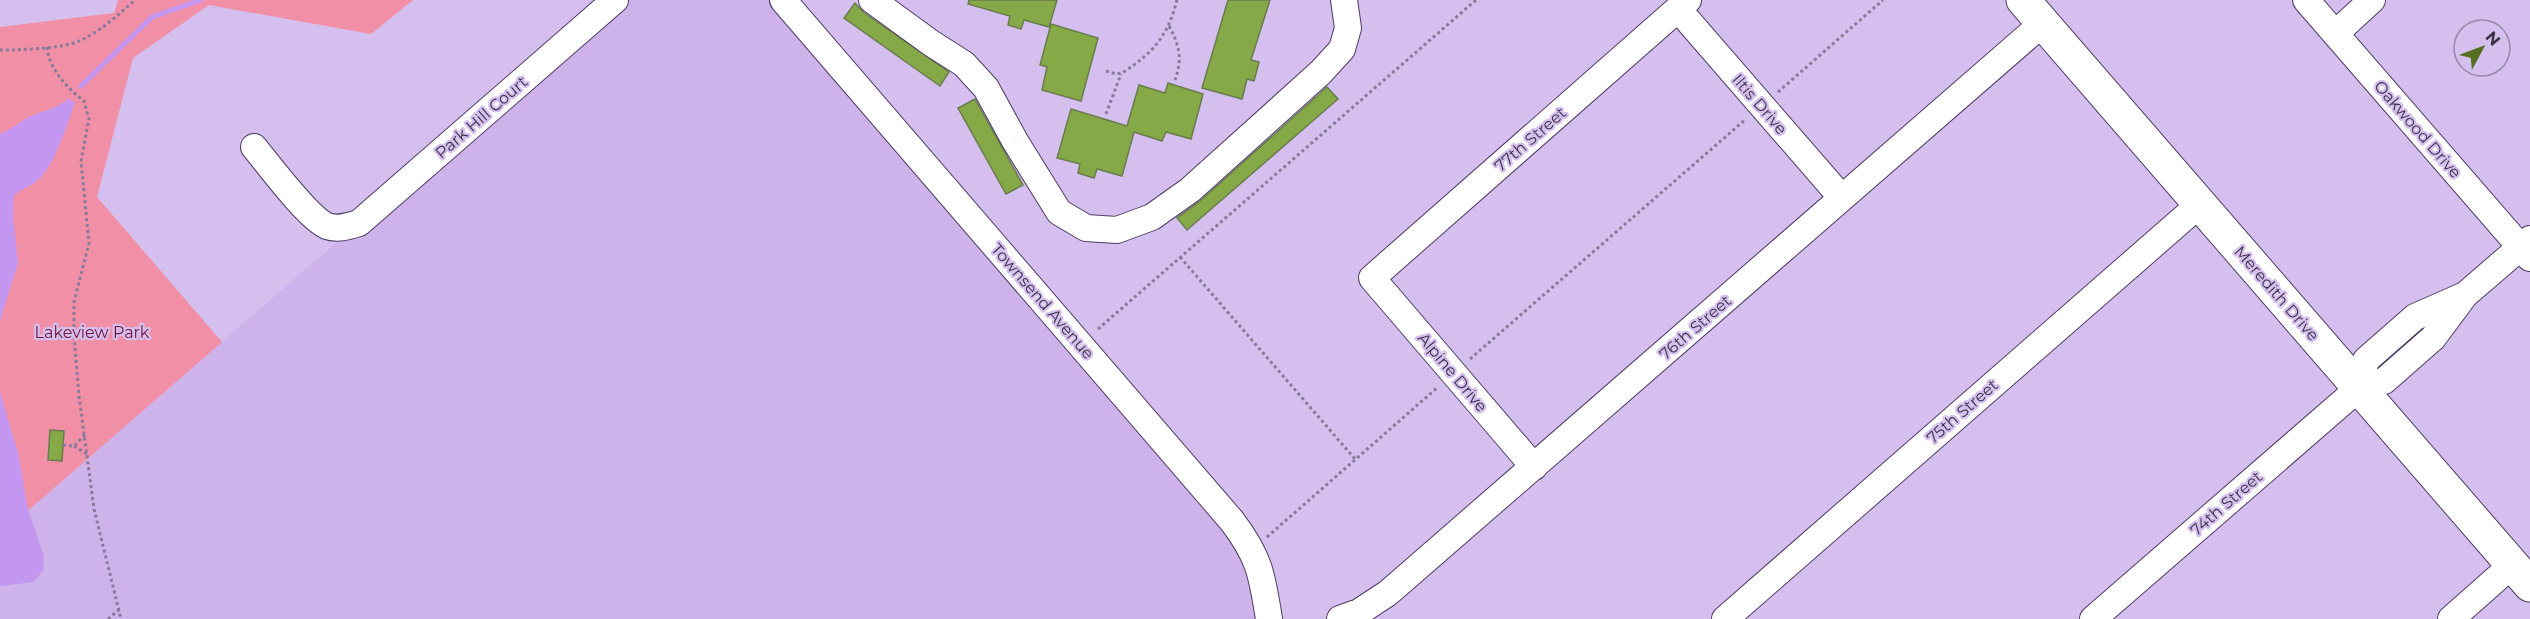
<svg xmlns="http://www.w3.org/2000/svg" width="2530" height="619" viewBox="0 0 2530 619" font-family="Montserrat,sans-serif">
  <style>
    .built { fill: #cdb3ea }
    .green { fill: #f08fa5 }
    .water { fill: #c397f1 }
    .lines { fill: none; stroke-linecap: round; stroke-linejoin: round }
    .stream { stroke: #c397f1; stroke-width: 5 }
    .building { fill: #86a947; stroke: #697c4d; stroke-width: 1.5 }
    .minor-casing { stroke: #503c65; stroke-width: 28 }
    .major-casing { stroke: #503c65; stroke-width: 35 }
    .path { stroke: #89799b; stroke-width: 3; stroke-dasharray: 3 3; stroke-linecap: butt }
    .minor { stroke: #fff; stroke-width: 26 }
    .major { stroke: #fff; stroke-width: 33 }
    .labels { text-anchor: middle; stroke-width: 4.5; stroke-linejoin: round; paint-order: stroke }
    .street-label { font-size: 16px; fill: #3b3245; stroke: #d5bfef }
    .park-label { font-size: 16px; fill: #721334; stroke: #d5bfef }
  </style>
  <rect width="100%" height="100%" fill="#d5bfef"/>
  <!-- built -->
  <path class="built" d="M615 0H783L1232 521 1269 619H0V535Z"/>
  <!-- green -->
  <path class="green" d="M118 0H413L371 34 209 5 133 58 97 197 222 342 0 535V27L114 13Z"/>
  <!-- water -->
  <path class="water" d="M68 99 75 102C67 125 56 163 38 180 32 186 21 189 14 195L13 215 18 263 0 321V134C11 130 19 122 29 117 44 110 55 110 68 99Z
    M0 392 18 453 28 510 44 556 43 570 34 582 0 586Z"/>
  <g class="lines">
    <!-- stream -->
    <path class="stream" d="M81 86 152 17 201 0"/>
  </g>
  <!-- building -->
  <path class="building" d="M969 0H1057L1049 27 1024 20 1021 29 1008 25 1010 16 968 4Z
    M1228 0H1270L1251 60 1259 62 1254 81 1247 79 1242 99 1202 88Z
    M855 3 863 12 949 72 940 86 844 18Z
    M1051 24 1098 38 1081 101 1042 90 1047 67 1040 65Z
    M1168 83 1203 94 1191 139 1166 132 1162 141 1134 132 1122 176 1097 169 1094 178 1078 173 1080 164 1057 158 1071 109 1127 126 1139 85 1165 93Z
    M1327 87 1338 99 1187 230 1177 218 1200 201Z
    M975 99 1023 185 1006 194 958 108Z
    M50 430 64 431 62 461 48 460Z"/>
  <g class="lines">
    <defs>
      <path id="minor" d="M783 0 1232 521C1260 558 1262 575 1269 619
        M872 0 931 43 964 64 986 88 1015 141 1059 212 1086 228 1117 230 1152 217 1190 190 1321 72 1342 49 1348 28 1344 0
        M2306 0 2530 258
        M1678 9 1842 198
        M2336 33 2372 0
        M254 147C269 165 308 218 327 226 338 230 349 226 359 223L615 0
        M2359 388 2366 360 2415 317 2465 295
        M1534 467 1372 278 1688 0
        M1340 619 1359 612 1388 593 2043 23
        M1725 619 2200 204
        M2093 619 2359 388 2384 381 2433 338 2465 295 2530 239
        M2451 619 2512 565"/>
      <path id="major" d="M2023 0 2530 585"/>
    </defs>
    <!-- minor casing -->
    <use href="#minor" class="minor-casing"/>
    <!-- major casing -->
    <use href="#major" class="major-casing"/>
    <!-- path -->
    <path class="path" d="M1169 26C1179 44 1183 59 1175 80
      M47 47C49 69 67 88 84 101L89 119 81 161 89 243 74 302V335L79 396 94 509 121 619
      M0 50C19 50 62 49 79 41 100 32 118 15 135 0
      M1106 71 1116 74 1122 73C1153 53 1168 36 1177 0
      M1778 92 1883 0
      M1106 114 1121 74
      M1180 257 1355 459
      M1098 329 1476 0
      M1470 359 1746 119
      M63 445 74 446 85 435
      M74 446 87 454
      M1267 537 1438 387
      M108 619 120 609"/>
    <!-- minor -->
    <use href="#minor" class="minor"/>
    <!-- major -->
    <use href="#major" class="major"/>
  </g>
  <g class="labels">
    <!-- street labels -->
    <g class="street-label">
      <text transform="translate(1760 104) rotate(49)" y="6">Iltis Drive</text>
      <text transform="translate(481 117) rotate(-41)" y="6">Park Hill Court</text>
      <text transform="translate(2418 129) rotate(49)" y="6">Oakwood Drive</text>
      <text transform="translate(1530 139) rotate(-41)" y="6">77th Street</text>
      <text transform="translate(2277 293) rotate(49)" y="6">Meredith Drive</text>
      <text transform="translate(1043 301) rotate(49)" y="6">Townsend Avenue</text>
      <text transform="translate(1695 327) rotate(-41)" y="6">76th Street</text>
      <text transform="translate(1453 372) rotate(50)" y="6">Alpine Drive</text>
      <text transform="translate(1962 411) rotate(-41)" y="6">75th Street</text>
      <text transform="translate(2226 503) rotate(-41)" y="6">74th Street</text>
    </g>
    <!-- park labels -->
    <g class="park-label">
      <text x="92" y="338">Lakeview Park</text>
    </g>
  </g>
  <!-- north arrow -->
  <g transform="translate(2482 48) rotate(49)"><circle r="28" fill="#d5bfef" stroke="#9787ab" stroke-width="1.5"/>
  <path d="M0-4.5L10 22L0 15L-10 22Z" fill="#556f22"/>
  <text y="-9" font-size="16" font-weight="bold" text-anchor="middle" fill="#3b3245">N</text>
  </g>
</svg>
